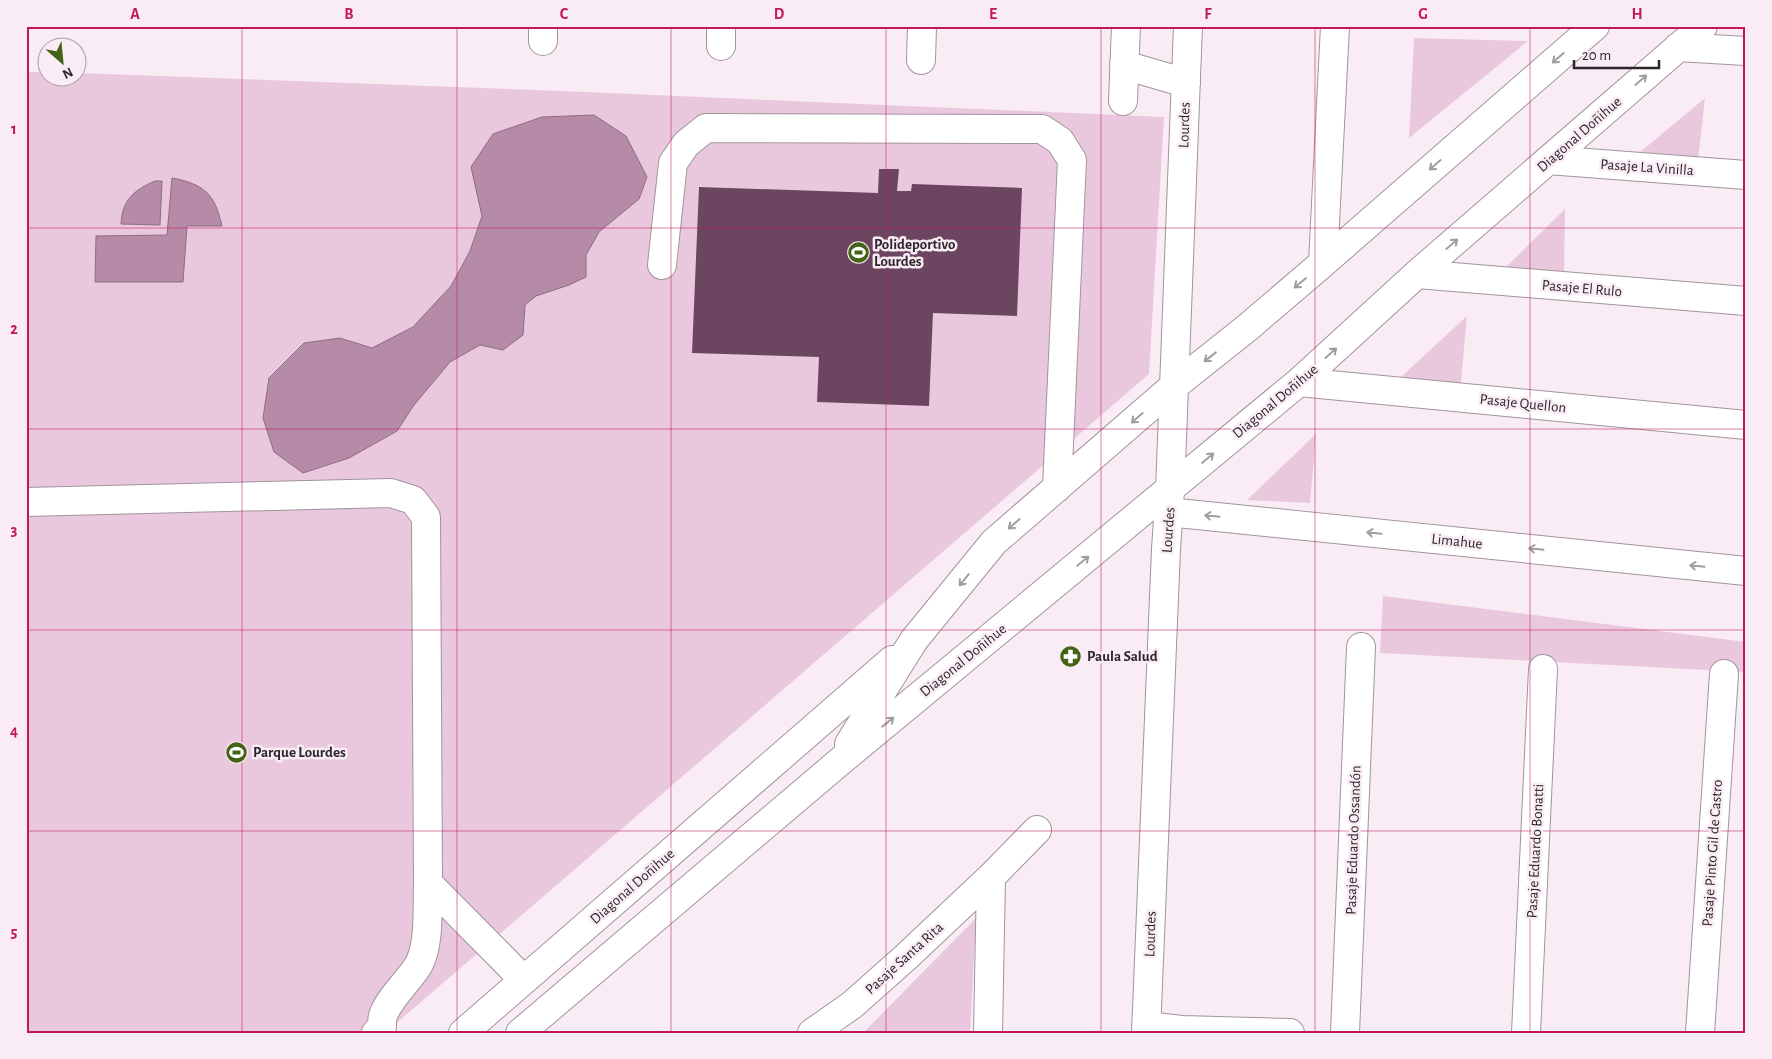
<svg xmlns="http://www.w3.org/2000/svg" width="1772" height="1059" viewBox="0 0 1772 1059" font-family="'Alegreya Sans',sans-serif">
  <style>
    .green { fill: #e9c8dd }
    .water { fill: #b68ba8; stroke: #8d6d82 }
    .building { fill: #6c4660 }
    .lines { fill: none; stroke-linecap: round; stroke-linejoin: round }
    .minor-casing { stroke: #a1949c; stroke-width: 30 }
    .minor { stroke: #fff; stroke-width: 28 }
    .oneway { stroke: #a09e9f }
    .grid { fill: none; stroke: #c2185b; stroke-width: 1; stroke-opacity: 0.55 }
    .labels { text-anchor: middle; stroke-width: 5; stroke-linejoin: round; paint-order: stroke }
    .street-label { font-size: 15px; fill: #2c272a; stroke: #faecf5 }
    .poi-label { font-size: 15px; font-weight: bold; fill: #2c272a; stroke: #faecf5; text-anchor: start }
    .neatline { fill: none; stroke: #c2185b; stroke-width: 2 }
    .grid-label { font-size: 16px; text-anchor: middle; font-weight: bold; fill: #c2185b }
  </style>
  <rect width="100%" height="100%" fill="#faecf5"/>
  <!-- green -->
  <path class="green" d="M1414 38 1528 41 1409 138Z
    M26 72H47L48 78H78V73L562 91 1164 117 1149 374 385 1033H26Z
    M1705 98 1698 161 1633 158Z
    M1565 209 1564 274 1502 271Z
    M1467 316 1460 392 1389 388Z
    M1316 434 1310 503 1247 500Z
    M1383 596 1746 642V672L1380 653Z
    M976 918 970 1033H863Z"/>
  <!-- water -->
  <path class="water" d="M594 115 626 136 647 177 639 199 599 232 586 255V277L569 285 536 296 525 305 523 335 503 350 480 345 450 362 414 405 397 431 349 458 303 473 274 452 263 418 269 378 304 343 340 338 372 348 413 327 451 286 470 251 482 216 471 167 493 134 542 117Z
    M172 178C204 184 215 194 222 226H187L183 282H95L96 236 167 235Z
    M155 181H162L160 225 121 224C122 200 134 190 155 181Z"/>
  <!-- building -->
  <path class="building" d="M879 169H899L897 191H911L912 184 1022 188 1017 316 933 313 929 406 817 402 819 357 692 353 699 187 878 193Z"/>
  <g class="lines">
    <defs>
      <path id="minor" d="M543 41V26
        M721 46V26
        M1678 47 1746 51
        M921 60 922 26
        M1124 65 1186 83
        M1123 101 1126 26
        M1548 160 1746 175
        M1323 263 1335 26
        M662 265 673 163 686 144 706 128 1042 129 1060 141 1072 160 1057 488
        M1417 274 1746 301
        M1299 382 1746 425
        M26 502 391 493 413 500 426 517 428 883C427 906 430 943 419 964 410 980 388 999 383 1016 382 1019 382 1024 382 1027L376 1033
        M1168 512 1746 571
        M849 744 914 640 994 542 1174 386 1247 328 1323 263 1595 26
        M428 883 524 980
        M1146 1026 1182 1030 1290 1033
        M463 1033 892 660
        M520 1033 837 764 1299 382 1417 274 1703 26
        M812 1033 852 1005 906 957 991 877 1037 830
        M988 1033 991 877
        M1146 1033 1166 549 1170 490 1188 26
        M1345 1033 1361 647
        M1526 1033 1543 669
        M1700 1033 1724 674"/>
    </defs>
    <!-- minor casing -->
    <use href="#minor" class="minor-casing"/>
    <!-- minor -->
    <use href="#minor" class="minor"/>
  </g>
  <!-- one-way arrows -->
  <defs><path id="oneway-shaft" d="M-6 0H5M1.5-3L5.5 0L1.5 3" fill="none" stroke-width="1.6" stroke-linecap="round" stroke-linejoin="round" transform="scale(1.25)"/></defs>
  <g class="oneway">
    <use href="#oneway-shaft" transform="translate(1558 58) rotate(139)"/>
    <use href="#oneway-shaft" transform="translate(1641 80) rotate(-41)"/>
    <use href="#oneway-shaft" transform="translate(1435 165) rotate(139)"/>
    <use href="#oneway-shaft" transform="translate(1452 244) rotate(-41)"/>
    <use href="#oneway-shaft" transform="translate(1300 283) rotate(140)"/>
    <use href="#oneway-shaft" transform="translate(1331 353) rotate(-42)"/>
    <use href="#oneway-shaft" transform="translate(1210 357) rotate(142)"/>
    <use href="#oneway-shaft" transform="translate(1137 418) rotate(139)"/>
    <use href="#oneway-shaft" transform="translate(1208 458) rotate(-40)"/>
    <use href="#oneway-shaft" transform="translate(1212 516) rotate(-174)"/>
    <use href="#oneway-shaft" transform="translate(1014 524) rotate(139)"/>
    <use href="#oneway-shaft" transform="translate(1374 533) rotate(-174)"/>
    <use href="#oneway-shaft" transform="translate(1536 549) rotate(-174)"/>
    <use href="#oneway-shaft" transform="translate(1083 561) rotate(-39)"/>
    <use href="#oneway-shaft" transform="translate(1697 566) rotate(-174)"/>
    <use href="#oneway-shaft" transform="translate(964 580) rotate(129)"/>
    <use href="#oneway-shaft" transform="translate(888 722) rotate(-39)"/>
  </g>
  <!-- grid -->
  <path class="grid" d="M242 26V1033M457 26V1033M671 26V1033M886 26V1033M1101 26V1033M1315 26V1033M1530 26V1033M26 228H1746M26 429H1746M26 630H1746M26 831H1746"/>
  <!-- icons -->
  <defs>
    <symbol id="stadium-disc" viewBox="-11 -11 22 22"><circle r="9.5" fill="#456316" stroke="#faecf5"/><path d="M0-5a6.5 5 0 1 0 0 10a6.5 5 0 1 0 0-10ZM-3.5-1.8h7v3.6h-7Z" fill="#fff"/></symbol>
    <symbol id="pharmacy-disc" viewBox="-11 -11 22 22"><circle r="9.5" fill="#456316" stroke="#faecf5"/><path d="M-2-6h4v4h4v4h-4v4h-4v-4h-4v-4h4Z" fill="#fff"/></symbol>
  </defs>
  <g fill-rule="evenodd">
    <use href="#stadium-disc" x="846" y="240" width="25" height="25"/>
    <use href="#pharmacy-disc" x="1058" y="644" width="25" height="25"/>
    <use href="#stadium-disc" x="224" y="740" width="25" height="25"/>
  </g>
  <g class="labels">
    <!-- street labels -->
    <g class="street-label">
      <text transform="translate(1184 125) rotate(-88)" y="5">Lourdes</text>
      <text transform="translate(1579 134) rotate(-41)" y="5">Diagonal Doñihue</text>
      <text transform="translate(1647 167) rotate(4)" y="5">Pasaje La Vinilla</text>
      <text transform="translate(1582 288) rotate(5)" y="5">Pasaje El Rulo</text>
      <text transform="translate(1275 401) rotate(-40)" y="5">Diagonal Doñihue</text>
      <text transform="translate(1523 403) rotate(6)" y="5">Pasaje Quellon</text>
      <text transform="translate(1168 530) rotate(-86)" y="5">Lourdes</text>
      <text transform="translate(1457 541) rotate(6)" y="5">Limahue</text>
      <text transform="translate(963 660) rotate(-39)" y="5">Diagonal Doñihue</text>
      <text transform="translate(1353 840) rotate(-88)" y="5">Pasaje Eduardo Ossandón</text>
      <text transform="translate(1535 851) rotate(-87)" y="5">Pasaje Eduardo Bonatti</text>
      <text transform="translate(1712 853) rotate(-86)" y="5">Pasaje Pinto Gil de Castro</text>
      <text transform="translate(632 886) rotate(-41)" y="5">Diagonal Doñihue</text>
      <text transform="translate(1150 934) rotate(-88)" y="5">Lourdes</text>
      <text transform="translate(904 958) rotate(-42)" y="5">Pasaje Santa Rita</text>
    </g>
    <!-- poi labels -->
    <g class="poi-label">
      <text x="874" y="249">Polideportivo<tspan x="874" dy="17">Lourdes</tspan></text>
      <text x="1087" y="661">Paula Salud</text>
      <text x="253" y="757">Parque Lourdes</text>
    </g>
  </g>
  <!-- border -->
  <rect width="1772" height="1059" fill="none" stroke="#faecf5" stroke-width="55"/>
  <!-- north arrow -->
  <g transform="translate(62 62) rotate(153)"><circle r="24" fill="#faecf5" stroke="#a89da4"/>
  <path d="M0-4L9 19L0 12L-9 19Z" fill="#456316"/>
  <text y="-8" font-size="14" font-weight="bold" text-anchor="middle" fill="#2c272a">N</text>
  </g>
  <!-- scale -->
  <path d="M1574 60v8h85v-8" fill="none" stroke="#2c272a" stroke-width="2.5"/>
  <text x="1582" y="60" font-size="15" fill="#2c272a" stroke="#faecf5" stroke-width="4" paint-order="stroke">20 m</text>
  <rect x="28" y="28" width="1716" height="1004" class="neatline"/>
  <g class="grid-label">
    <text x="135" y="19">A</text>
    <text x="349" y="19">B</text>
    <text x="564" y="19">C</text>
    <text x="779" y="19">D</text>
    <text x="993" y="19">E</text>
    <text x="1208" y="19">F</text>
    <text x="1423" y="19">G</text>
    <text x="1637" y="19">H</text>
    <text x="14" y="134">1</text>
    <text x="14" y="334">2</text>
    <text x="14" y="535">3</text>
    <text x="14" y="736">4</text>
    <text x="14" y="937">5</text>
  </g>
</svg>
